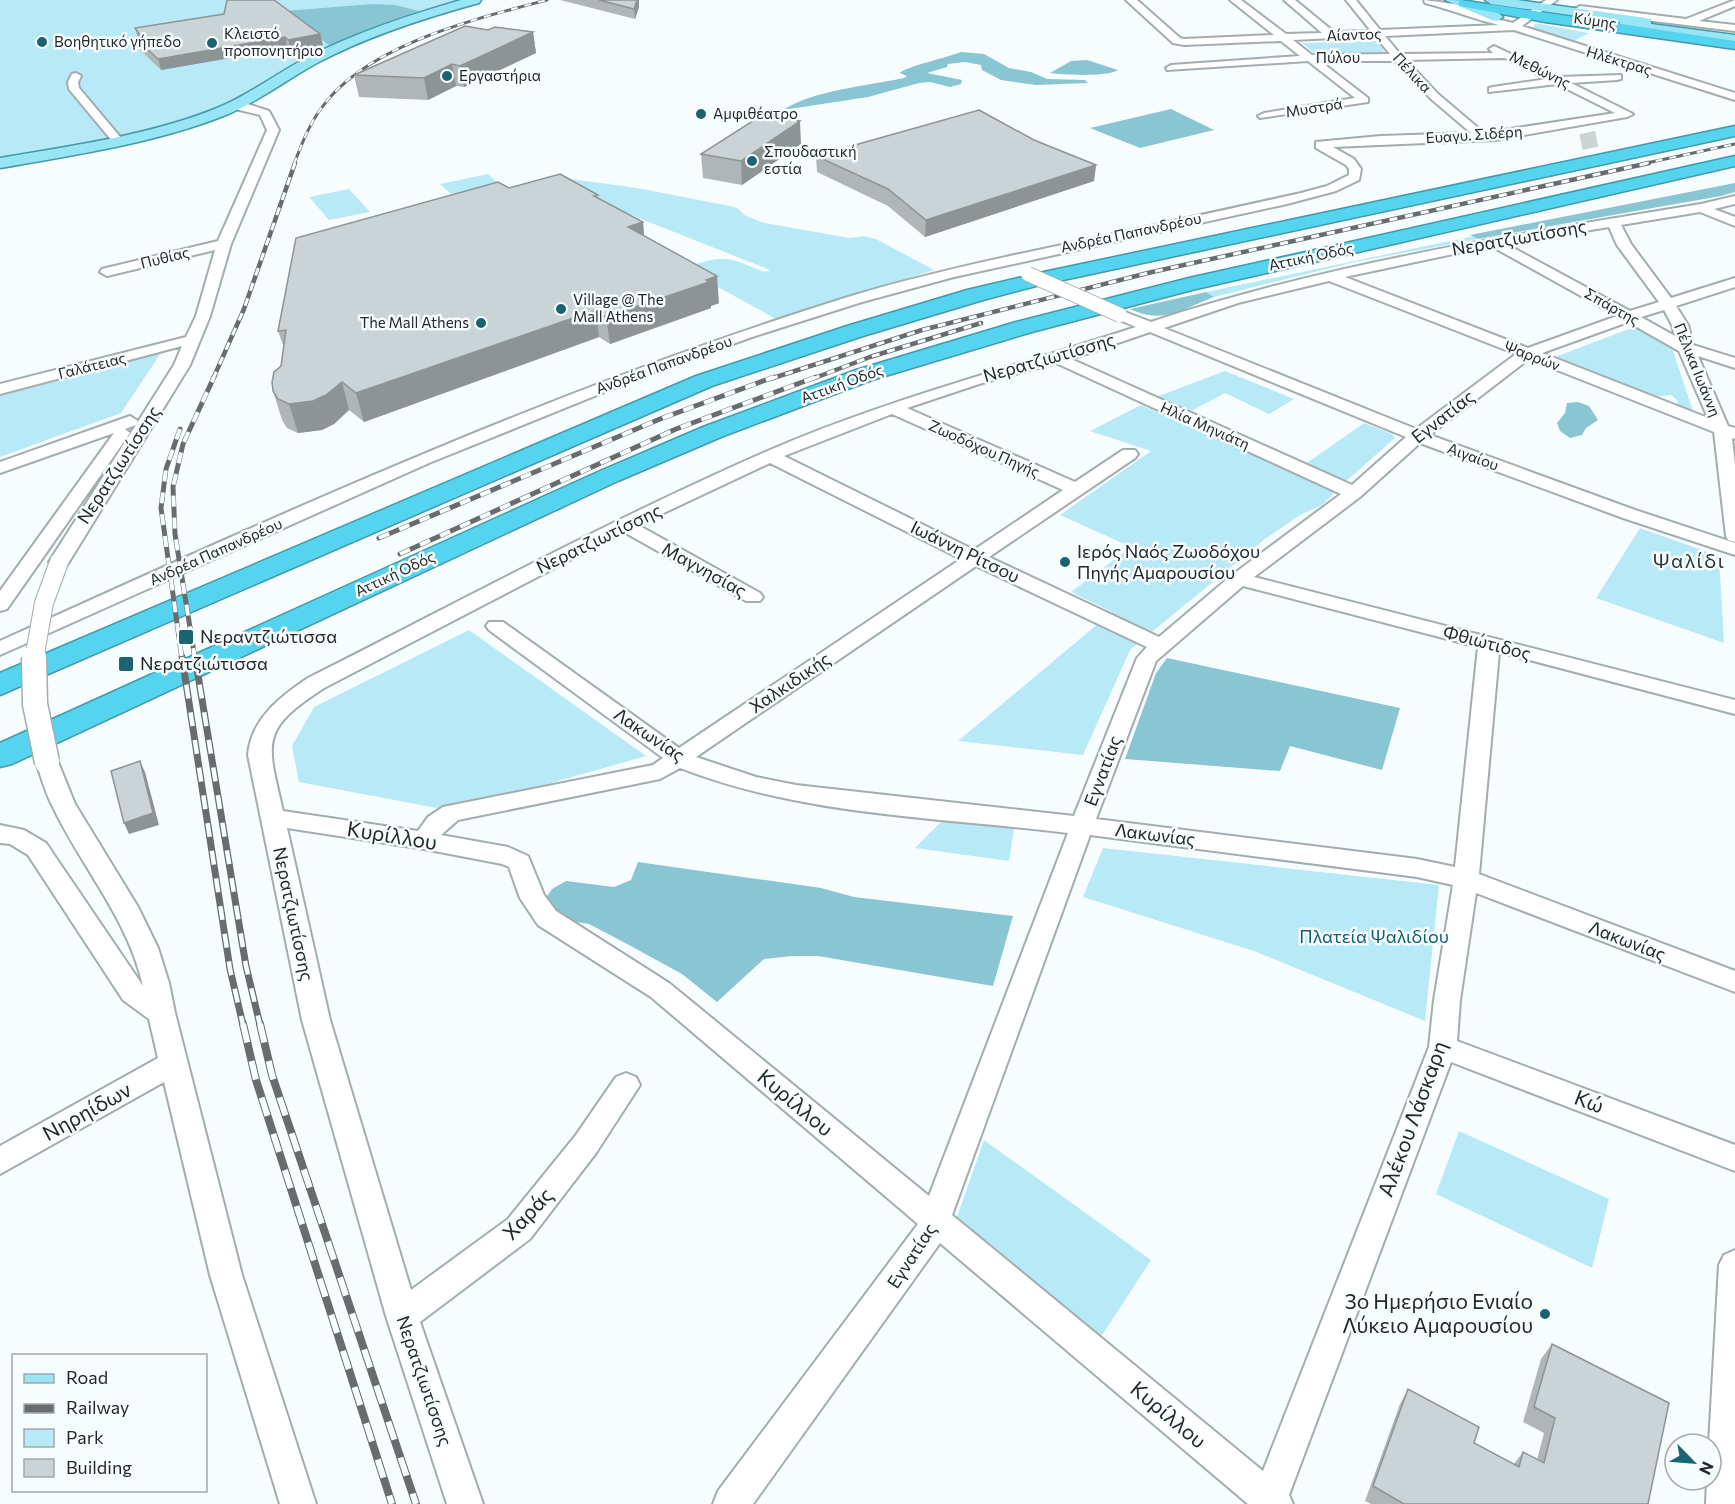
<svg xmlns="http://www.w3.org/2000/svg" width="1735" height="1504" viewBox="0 0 1735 1504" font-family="Commissioner,sans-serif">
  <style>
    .green { fill: #b7eaf6 }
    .forest { fill: #89c5d3 }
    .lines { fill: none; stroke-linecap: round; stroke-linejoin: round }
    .highway-tunnel { stroke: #cdd2d3; stroke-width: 16; stroke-dasharray: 16 8; stroke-linecap: butt }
    .minor-casing { stroke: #a3acaf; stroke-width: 4 }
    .major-casing { stroke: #4498a9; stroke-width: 3 }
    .highway-casing { stroke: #4498a9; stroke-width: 3 }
    .minor { fill: #fff; fill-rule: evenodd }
    .major { fill: #98e5f5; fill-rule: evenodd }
    .highway { fill: #54d4ee; fill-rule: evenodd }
    .rail-far4-casing { stroke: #686c6d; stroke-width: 3 }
    .rail-far3-casing { stroke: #686c6d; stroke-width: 4.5 }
    .rail-far2-casing { stroke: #686c6d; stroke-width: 5 }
    .rail-far1-casing { stroke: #686c6d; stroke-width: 7 }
    .rail-casing { stroke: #686c6d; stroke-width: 8 }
    .rail-far4 { stroke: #f7fdfe; stroke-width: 2; stroke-dasharray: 7; stroke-linecap: butt }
    .rail-far3 { stroke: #f7fdfe; stroke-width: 3; stroke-dasharray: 8; stroke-linecap: butt }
    .rail-far2 { stroke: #f7fdfe; stroke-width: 4; stroke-dasharray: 11; stroke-linecap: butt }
    .rail-far1 { stroke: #f7fdfe; stroke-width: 4.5; stroke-dasharray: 14; stroke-linecap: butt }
    .rail { stroke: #f7fdfe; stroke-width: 6; stroke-dasharray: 19; stroke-linecap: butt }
    .minor-bridge-far2-casing { stroke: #a3acaf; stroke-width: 16; stroke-linecap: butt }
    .minor-bridge-far1-casing { stroke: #a3acaf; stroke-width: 20; stroke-linecap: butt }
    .minor-bridge-casing { stroke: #a3acaf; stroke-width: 27; stroke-linecap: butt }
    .minor-bridge-far2 { stroke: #fff; stroke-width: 14 }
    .minor-bridge-far1 { stroke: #fff; stroke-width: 18 }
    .minor-bridge { stroke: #fff; stroke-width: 24 }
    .wall { fill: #aeb6b8 }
    .shaded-wall { fill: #8d9496 }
    .building { fill: #cad4d6; stroke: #8d9496; stroke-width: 1.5 }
    .poi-dot { fill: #1a6371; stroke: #f7fdfe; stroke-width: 2 }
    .labels { text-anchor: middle; stroke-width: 5; stroke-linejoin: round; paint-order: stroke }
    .far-street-label { font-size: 15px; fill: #252829; stroke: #f7fdfe }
    .far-poi-label { font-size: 15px; fill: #252829; stroke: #f7fdfe; text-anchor: start }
    .street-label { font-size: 18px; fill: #252829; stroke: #f7fdfe }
    .poi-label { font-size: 18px; fill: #252829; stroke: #f7fdfe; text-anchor: start }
    .park-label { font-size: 18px; fill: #0f6170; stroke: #f7fdfe }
    .neighbourhood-label { font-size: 20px; letter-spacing: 1.5px; fill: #2d3537; stroke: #f7fdfe }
    .near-street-label { font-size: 21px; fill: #252829; stroke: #f7fdfe }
    .near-poi-label { font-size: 21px; fill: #252829; stroke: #f7fdfe; text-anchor: end }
  </style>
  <rect width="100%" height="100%" fill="#f7fdfe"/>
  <!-- green -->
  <path class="green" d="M0 0H460C415 12 369 25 328 47 295 64 264 90 230 104 156 135 78 142 0 158Z
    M1535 23 1589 33 1570 43 1538 31 1534 27Z
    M1376 41 1388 56H1318L1302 43Z
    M488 174 499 184 451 194 440 184Z
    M556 177 637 188 730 206 737 208 746 216 765 223 849 238 864 236 876 239 934 270 778 320 683 268C726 254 724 256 765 272L770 270 596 201Z
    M349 189 370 212 329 220 309 197Z
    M1474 236 1478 239 1355 262 1214 297 1206 292Z
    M1634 327 1672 348 1694 414 1676 407 1678 401 1671 395 1652 397 1550 359Z
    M161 353 121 413 0 457V396Z
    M1225 371 1294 399 1269 414 1225 393 1189 412 1156 397Z
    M1141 405 1335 492 1322 505 1300 515 1265 539 1130 650 1083 755 958 741 1112 612 1071 592 1131 547 1060 515 1151 451 1090 431Z
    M1364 423 1392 434 1395 438 1344 483 1304 465Z
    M1640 528 1719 556 1724 643 1596 598Z
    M469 630 646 756 453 811 299 782 292 746 314 707Z
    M949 814 1015 822 1009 861 915 848Z
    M1103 848 1439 885 1425 1021 1254 951 1083 897Z
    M1459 1131 1609 1199 1592 1268 1436 1194Z
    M984 1140 1151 1260 1099 1340 957 1217Z"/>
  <!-- forest -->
  <path class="forest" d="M373 4 395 5 419 11 330 46 285 11Z
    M961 52 984 54 1009 68 1031 72 1047 79 1085 80 1088 83 1036 85 1001 80 982 70 981 65 965 62 948 64 947 67 927 73 962 80 961 84 950 87 930 82 919 83 868 97 783 110C814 90 867 86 904 78L907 76 900 73C904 67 949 57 961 52Z
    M1087 60 1118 70C1109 77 1063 75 1050 73L1071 61Z
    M1171 109 1214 130 1140 148 1090 128Z
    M1735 183V192L1721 196 1478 239 1470 235Z
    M1206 292 1214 297C1182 309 1164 325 1130 309Z
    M1578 402 1589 406 1598 420 1586 428 1582 435 1570 438 1560 431 1557 423 1565 413 1567 403Z
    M1167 658 1400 708 1382 770 1290 746 1280 771 1125 759 1156 673Z
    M638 862 821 888 854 897 1013 916 993 986 818 956H792L764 959 717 1002 682 974 629 945 589 924 563 920 545 899 552 889 566 881 614 887 631 880Z"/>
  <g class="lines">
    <!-- highway-tunnel -->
    <path class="highway-tunnel" d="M1581 142 1601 138"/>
    <defs>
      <path id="minor" d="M1126 0H1137L1180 38 1184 39 1274 35 1230 0H1241L1286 34 1322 33 1284 0H1295L1334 32 1371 31 1346 0H1356L1380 30 1499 25C1473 19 1450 9 1425 3L1424 0 1455 4 1484 16 1513 23 1546 0H1557L1522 26 1735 93V100L1514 30 1385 36 1400 54 1493 53 1489 49 1494 46 1559 77 1621 75V79L1617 80 1571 83 1633 114 1627 117 1496 140 1333 147 1354 159 1361 169 1359 180 1336 191 1287 204 954 277 862 302 752 337 644 376 429 463 0 655V641C278 515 556 388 848 297 927 273 1009 256 1091 239 1161 224 1231 209 1301 193L1327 186 1349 175V169L1346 165 1316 148V142L1381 136 1471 133 1430 98 1395 61H1320L1368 98V102L1260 118 1258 116 1264 113 1355 98 1308 61 1167 70 1166 68 1171 65 1300 56 1281 41 1184 45 1173 43ZM1375 36 1390 54 1312 55 1293 40ZM1505 58 1547 79 1493 87 1489 88V92L1557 84 1615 113 1484 133 1438 94 1406 60Z
        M1735 0V6L1699 21 1735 25V31L1580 12 1575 9 1580 6 1686 19Z
        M76 73 81 76 78 82 79 88 121 138V142H113L69 89 68 82 72 74Z
        M235 103 248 104 269 111 279 130 231 244 210 316 190 365 69 562 66 566H52L49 562 174 365 182 346 0 394V384L186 337 196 316 215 250 107 276 100 272 102 269 218 241 267 130 260 115 231 108V104Z
        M1735 196V204L1714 209 1735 217V226L1700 212 1621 225 1631 244 1671 298 1735 278V287L1676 306 1688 325 1693 345 1735 358V368L1698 356 1728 426 1735 428V439L1732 438 1735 465V542L1728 540 1726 536 1714 432 1529 359 1430 435 1635 510 1735 543V555L1623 518 1420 443 1360 497 1254 577 1735 700V714L1499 652 1479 874 1735 971V992L1476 893 1460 1000 1457 1041 1735 1145V1171L1451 1062 1289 1495 1293 1504H1248L940 1243 753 1504H713L718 1491 918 1224 651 997 538 925 520 898 509 867 502 864 424 849 287 828 330 1020 411 1290 508 1219 576 1135 616 1077 626 1073 636 1077 640 1085 596 1153 530 1239 420 1322 483 1504H447L386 1316 302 1020 248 755C251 719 280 697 308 678 459 602 608 521 763 453 884 400 1011 368 1136 327L1115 318 1113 315 1115 312H1125L1151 322C1330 263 1516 234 1701 204ZM1609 227 1617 245 1659 302 1630 311 1506 244ZM1491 246 1617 316 1528 348 1345 277ZM1329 281 1516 354 1416 429 1164 328 1238 303ZM1664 310 1672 325 1675 336 1641 317ZM1628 322 1679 351 1708 418 1542 353ZM1150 332 1406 437 1352 485 1071 359ZM1056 363 1341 494 1232 575 1159 637 989 557 1135 458 1138 454 1135 450H1123L1075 482 907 408 979 384ZM892 414 1063 490 974 550 784 456ZM770 463 961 559 679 748 503 622H489L486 626 489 630 663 758 653 765 443 807 428 817 418 831 283 811C267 742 259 730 324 688L624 532 746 601H760L763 597 760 593 638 525ZM976 566 1147 647 1137 658 1074 816 796 785 756 777 696 757ZM1243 586 1478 647 1455 867 1417 859 1096 819 1156 661ZM680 768C803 816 938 817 1068 833L929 1196 669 983 556 911 544 895 528 856 508 847 441 835 458 820 660 779ZM1090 835 1417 877 1453 885 1434 1000 1429 1047 1263 1471 952 1215Z
        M130 416 138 421 136 425 125 429 130 433 7 609 0 611V591L114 433 0 473V462Z
        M47 754 55 757 58 762 75 804 138 907 158 948 169 983 175 1013 242 1275 316 1504H280L210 1275 164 1082 0 1174V1146L158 1058 149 1019 123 1000 28 855 10 844 0 843V825L24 830 46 843 143 986C128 918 81 867 52 805 45 792 41 776 36 762L39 757Z
        M1735 1250V1504H1706L1707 1480H1711L1709 1444 1719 1265 1724 1255Z"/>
      <path id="major" d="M461 0H481L479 3C424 18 368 36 317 63 286 80 258 102 226 115 156 143 74 155 0 168V158C70 146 151 135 217 108 249 95 277 73 308 57 357 32 409 15 461 0Z
        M1445 0C1465 0 1488 2 1503 17L1497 21 1492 20Z
        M1485 0H1517L1646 18 1651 19V24L1735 35V43L1625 29 1619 25 1620 22 1491 4Z"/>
      <path id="highway" d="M1460 0 1735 41V49L1545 22 1460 6 1458 3Z
        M1735 126V136L1040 285 983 300 863 336 712 386 0 695V673L696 376 847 326 967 290 1039 273Z
        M1735 156V166L1192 290 1032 332 872 380 721 437 618 481 12 764 0 767V743L600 471 703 427 856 370 1016 322 1189 278Z"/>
    </defs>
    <!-- minor casing -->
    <use href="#minor" class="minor-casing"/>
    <!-- major casing -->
    <use href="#major" class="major-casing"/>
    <!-- highway casing -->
    <use href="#highway" class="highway-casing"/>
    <!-- minor -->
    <use href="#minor" class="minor"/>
    <!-- major -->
    <use href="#major" class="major"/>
    <!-- highway -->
    <use href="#highway" class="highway"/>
    <defs>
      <path id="rail-far4" d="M294 164C301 146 308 127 320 110 364 45 475 19 547 0
        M1642 164 1735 144"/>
      <path id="rail-far3" d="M213 379 244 309 295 163
        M770 379 922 330 1152 272 1649 163
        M812 379 870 357 981 323"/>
      <path id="rail-far2" d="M180 429 166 469 161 508 182 659
        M379 538 660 419 774 377
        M400 554 676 429 816 377
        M195 659 175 534 173 487 183 444 214 377"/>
      <path id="rail-far1" d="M182 657 230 969 243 1025
        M195 657 246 966 260 1025"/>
      <path id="rail" d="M243 1024 256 1080 392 1504
        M260 1024 272 1075 416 1504"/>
    </defs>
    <!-- rail-far4 casing -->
    <use href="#rail-far4" class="rail-far4-casing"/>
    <!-- rail-far3 casing -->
    <use href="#rail-far3" class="rail-far3-casing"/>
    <!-- rail-far2 casing -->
    <use href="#rail-far2" class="rail-far2-casing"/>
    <!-- rail-far1 casing -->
    <use href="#rail-far1" class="rail-far1-casing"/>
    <!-- rail casing -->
    <use href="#rail" class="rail-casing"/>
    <!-- rail-far4 -->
    <use href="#rail-far4" class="rail-far4"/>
    <!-- rail-far3 -->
    <use href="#rail-far3" class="rail-far3"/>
    <!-- rail-far2 -->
    <use href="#rail-far2" class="rail-far2"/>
    <!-- rail-far1 -->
    <use href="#rail-far1" class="rail-far1"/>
    <!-- rail -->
    <use href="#rail" class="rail"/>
    <defs>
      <path id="minor-bridge-far2" d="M1028 274 1120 315"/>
      <path id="minor-bridge-far1" d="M34 659 44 603 59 562"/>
      <path id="minor-bridge" d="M34 657 35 704 47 762"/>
    </defs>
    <!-- minor-bridge-far2 casing -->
    <use href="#minor-bridge-far2" class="minor-bridge-far2-casing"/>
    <!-- minor-bridge-far1 casing -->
    <use href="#minor-bridge-far1" class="minor-bridge-far1-casing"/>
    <!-- minor-bridge casing -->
    <use href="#minor-bridge" class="minor-bridge-casing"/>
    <!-- minor-bridge-far2 -->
    <use href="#minor-bridge-far2" class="minor-bridge-far2"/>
    <!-- minor-bridge-far1 -->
    <use href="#minor-bridge-far1" class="minor-bridge-far1"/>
    <!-- minor-bridge -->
    <use href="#minor-bridge" class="minor-bridge"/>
  </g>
  <!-- wall -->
  <path class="wall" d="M560 0H639V7L635 19Z
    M135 28 320 34 323 45 291 50 288 48 161 70 139 49 135 38H138Z
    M488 30 533 32 536 53 464 87 456 86 428 100 359 97 354 75Z
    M1034 140 1096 165 1094 181 925 237 888 206 817 172 816 156Z
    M801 144 742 185 703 178 701 154Z
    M509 188 598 198 643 222 644 236 719 303 711 306V308L610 344 599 337 364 422 349 410 334 424 322 430 298 433 287 428 282 420 273 391 281 366 284 348 278 331Z
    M1552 1344 1648 1504H1371L1365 1501 1400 1404 1408 1389 1474 1443 1514 1464 1523 1452 1537 1460 1544 1433 1523 1422 1541 1359Z"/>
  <!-- shaded-wall -->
  <path class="shaded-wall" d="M637 0H639V7L635 19 634 9Z
    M533 32 536 53 464 87 460 66Z
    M320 34 323 45 291 50 288 40Z
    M285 37 288 48 161 70 158 59Z
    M452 64 456 86 428 100 424 78Z
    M800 121 801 144 742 185 741 161Z
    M1096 165 1094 181 925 237 926 220Z
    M643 222 645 248 628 227Z
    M717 276 719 303 711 306V308L610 344 606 317Z
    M596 310 599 337 364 422 356 393Z
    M342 382 349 410 334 424 322 430 298 433 289 404Z
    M140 761 145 772 159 825 129 834 124 823Z"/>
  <!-- building -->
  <path class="building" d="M227 0H274L320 34 288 40 285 37 158 59 135 38 141 37 135 28 224 14Z
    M599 0H637L634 9Z
    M465 26 488 30 495 27 533 32 460 66 452 64 424 78 354 75Z
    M979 110 1034 140 1096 165 926 220 888 189 816 156Z
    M762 115 800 121 741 161 701 154Z
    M560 174 598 195 594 196 643 222 628 227 717 276 706 280 709 282 606 317 596 310 356 393 342 382 326 395 313 401 289 404 278 399 273 391 272 382 274 372 281 366 286 330 278 331 296 238 498 182 509 188Z
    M140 761 153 813 124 823 111 771Z
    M1552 1344 1669 1403 1648 1504H1404L1373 1486 1408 1389 1479 1427 1474 1443 1519 1467 1523 1452 1544 1463 1555 1418 1534 1407Z"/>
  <!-- markers -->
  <g class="poi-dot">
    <circle cx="42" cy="42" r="6"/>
    <circle cx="212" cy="43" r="6"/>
    <circle cx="447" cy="76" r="6"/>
    <circle cx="701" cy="114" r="6"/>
    <circle cx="752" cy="161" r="6"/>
    <circle cx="561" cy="309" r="6"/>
    <circle cx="481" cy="323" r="6"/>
    <circle cx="1065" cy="562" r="6"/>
    <rect x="178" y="629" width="16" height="16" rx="3"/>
    <rect x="118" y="656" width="16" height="16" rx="3"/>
    <circle cx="1545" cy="1314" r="6"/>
  </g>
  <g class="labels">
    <!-- far-street labels -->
    <g class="far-street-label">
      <text transform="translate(1595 21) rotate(8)" y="5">Κύμης</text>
      <text transform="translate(1354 35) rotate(-2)" y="5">Αίαντος</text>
      <text x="1338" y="63">Πύλου</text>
      <text transform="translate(1619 61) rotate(17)" y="5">Ηλέκτρας</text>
      <text transform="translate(1540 70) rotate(26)" y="5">Μεθώνης</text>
      <text transform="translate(1412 73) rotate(47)" y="5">Πέλικα</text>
      <text transform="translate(1314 108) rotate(-9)" y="5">Μυστρά</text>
      <text transform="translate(1474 135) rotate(-4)" y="5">Ευαγυ. Σιδέρη</text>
      <text transform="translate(1131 233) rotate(-12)" y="5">Ανδρέα Παπανδρέου</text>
      <text transform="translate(1311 257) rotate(-12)" y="5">Αττική Οδός</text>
      <text transform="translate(165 258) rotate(-14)" y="5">Πυθίας</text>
      <text transform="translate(1612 307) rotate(29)" y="5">Σπάρτης</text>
      <text transform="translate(1532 356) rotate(21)" y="5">Ψαρρών</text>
      <text transform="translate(664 365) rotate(-20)" y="5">Ανδρέα Παπανδρέου</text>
      <text transform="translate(92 366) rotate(-14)" y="5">Γαλάτειας</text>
      <text transform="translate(1697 370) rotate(68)" y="5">Πέλικα Ιωάννη</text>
      <text transform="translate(842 384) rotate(-20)" y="5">Αττική Οδός</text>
      <text transform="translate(1205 426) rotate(24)" y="5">Ηλία Μηνιάτη</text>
      <text transform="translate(984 449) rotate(24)" y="5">Ζωοδόχου Πηγής</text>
      <text transform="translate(1473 457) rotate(20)" y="5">Αιγαίου</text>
      <text transform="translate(216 552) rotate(-24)" y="5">Ανδρέα Παπανδρέου</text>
      <text transform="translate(395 574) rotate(-25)" y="5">Αττική Οδός</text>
    </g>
    <!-- far-poi labels -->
    <g class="far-poi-label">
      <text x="224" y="39">Κλειστό<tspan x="224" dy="17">προπονητήριο</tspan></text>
      <text x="54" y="47">Βοηθητικό γήπεδο</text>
      <text x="459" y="81">Εργαστήρια</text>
      <text x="713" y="119">Αμφιθέατρο</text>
      <text x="764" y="157">Σπουδαστική<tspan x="764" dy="17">εστία</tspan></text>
      <text x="573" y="305">Village @ The<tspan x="573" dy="17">Mall Athens</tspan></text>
      <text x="469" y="328" text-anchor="end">The Mall Athens</text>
    </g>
    <!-- street labels -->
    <g class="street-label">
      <text transform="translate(1519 238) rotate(-10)" y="6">Νερατζιωτίσσης</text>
      <text transform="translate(1049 358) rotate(-16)" y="6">Νερατζιωτίσσης</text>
      <text transform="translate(1443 417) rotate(-38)" y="6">Εγνατίας</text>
      <text transform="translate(119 465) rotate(-57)" y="6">Νερατζιωτίσσης</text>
      <text transform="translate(599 539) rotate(-26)" y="6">Νερατζιωτίσσης</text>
      <text transform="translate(965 552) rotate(26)" y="6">Ιωάννη Ρίτσου</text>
      <text transform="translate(704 570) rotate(29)" y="6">Μαγνησίας</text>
      <text transform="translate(1487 643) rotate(15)" y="6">Φθιώτιδος</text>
      <text transform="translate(790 683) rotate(-34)" y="6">Χαλκιδικής</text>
      <text transform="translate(649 735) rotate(34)" y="6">Λακωνίας</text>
      <text transform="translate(1103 771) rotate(-69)" y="6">Εγνατίας</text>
      <text transform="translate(1155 835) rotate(7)" y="6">Λακωνίας</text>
      <text transform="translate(293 914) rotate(78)" y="6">Νερατζιωτίσσης</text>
      <text transform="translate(1627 941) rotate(21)" y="6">Λακωνίας</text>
      <text transform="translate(912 1256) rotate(-57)" y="6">Εγνατίας</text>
      <text transform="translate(424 1381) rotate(71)" y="6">Νερατζιωτίσσης</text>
    </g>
    <!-- poi labels -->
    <g class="poi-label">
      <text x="1077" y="558">Ιερός Ναός Ζωοδόχου<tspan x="1077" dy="21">Πηγής Αμαρουσίου</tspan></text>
      <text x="200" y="643">Νεραντζιώτισσα</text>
      <text x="140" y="670">Νερατζιώτισσα</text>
    </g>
    <!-- park labels -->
    <g class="park-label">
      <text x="1374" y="943">Πλατεία Ψαλιδίου</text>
    </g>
    <!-- neighbourhood labels -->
    <g class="neighbourhood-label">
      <text x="1689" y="568">Ψαλίδι</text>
    </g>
    <!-- near-street labels -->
    <g class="near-street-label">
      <text transform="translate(392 836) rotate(9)" y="7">Κυρίλλου</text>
      <text transform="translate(1589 1102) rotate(21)" y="7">Κώ</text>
      <text transform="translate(795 1103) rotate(40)" y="7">Κυρίλλου</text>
      <text transform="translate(87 1112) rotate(-29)" y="7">Νηρηίδων</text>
      <text transform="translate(1413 1119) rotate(-70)" y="7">Αλέκου Λάσκαρη</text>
      <text transform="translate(528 1214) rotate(-47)" y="7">Χαράς</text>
      <text transform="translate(1168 1415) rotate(40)" y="7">Κυρίλλου</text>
    </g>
    <!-- near-poi labels -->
    <g class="near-poi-label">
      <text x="1533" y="1309">3ο Ημερήσιο Ενιαίο<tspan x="1533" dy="24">Λύκειο Αμαρουσίου</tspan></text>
    </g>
  </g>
  <!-- legend -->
  <rect x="12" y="1354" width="195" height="138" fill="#f7fdfe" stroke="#a3a8a9" stroke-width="1.5"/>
  <rect x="24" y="1374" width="30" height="9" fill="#98e5f5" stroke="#a3a8a9" stroke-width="1.5"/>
  <text x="66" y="1384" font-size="18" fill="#252829">Road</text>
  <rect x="24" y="1404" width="30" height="9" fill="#686c6d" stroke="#a3a8a9" stroke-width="1.5"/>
  <text x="66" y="1414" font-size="18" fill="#252829">Railway</text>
  <rect x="24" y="1429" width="30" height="18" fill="#b7eaf6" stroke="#a3a8a9" stroke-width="1.5"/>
  <text x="66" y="1444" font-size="18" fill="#252829">Park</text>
  <rect x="24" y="1459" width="30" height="18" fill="#cad4d6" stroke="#a3a8a9" stroke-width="1.5"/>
  <text x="66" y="1474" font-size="18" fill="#252829">Building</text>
  <!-- north arrow -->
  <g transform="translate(1693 1462) rotate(115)"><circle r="28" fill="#f7fdfe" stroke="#a3a8a9" stroke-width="1.5"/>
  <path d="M0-4.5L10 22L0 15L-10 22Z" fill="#1a6371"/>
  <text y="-9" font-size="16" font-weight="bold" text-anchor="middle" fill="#252829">N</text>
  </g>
</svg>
